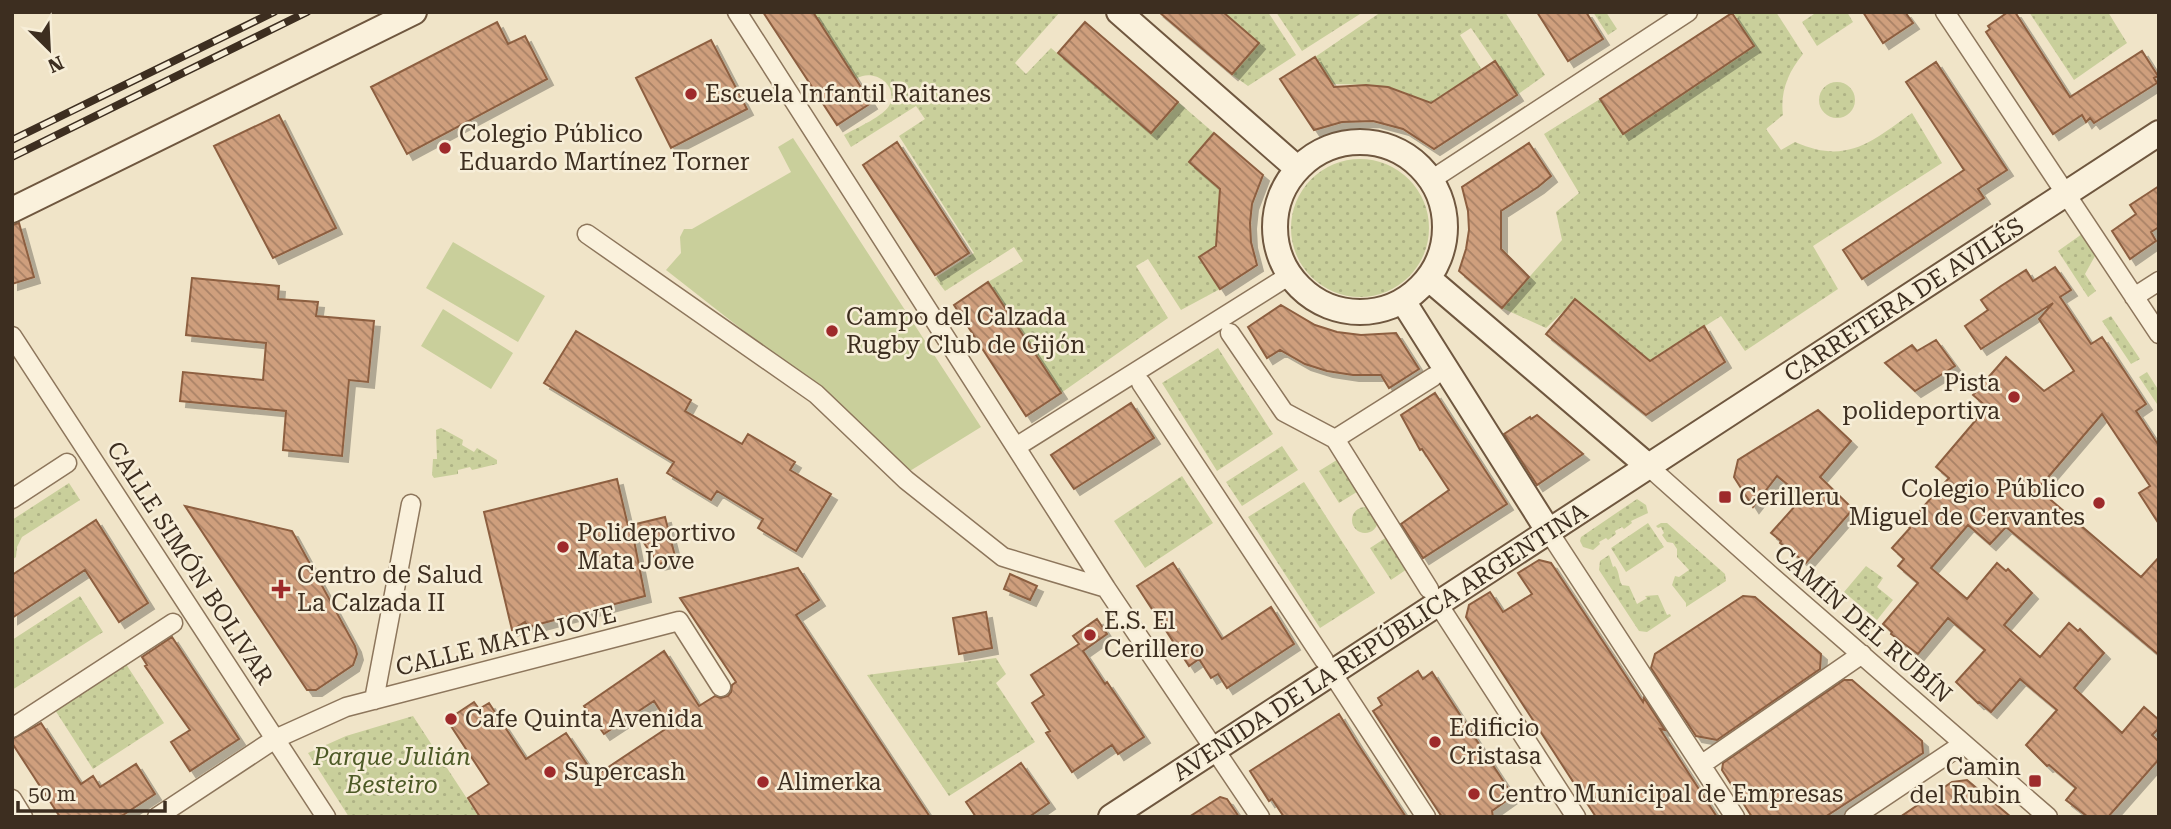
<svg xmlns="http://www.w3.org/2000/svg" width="2171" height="829" viewBox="0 0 2171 829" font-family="'Roboto Serif',serif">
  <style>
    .green { fill: url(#green-dots) }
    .pitch { fill: #c9cf9b }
    .building { fill: url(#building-back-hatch); stroke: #8d5f41; stroke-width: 2; filter: url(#shadow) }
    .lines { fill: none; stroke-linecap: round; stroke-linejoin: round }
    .street-casing { stroke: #8d765c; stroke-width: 21 }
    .secondary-casing { stroke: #6f573f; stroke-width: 28 }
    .street { stroke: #faf1dc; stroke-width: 18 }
    .secondary { stroke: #faf1dc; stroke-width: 24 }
    .rail-casing { stroke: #3d2e20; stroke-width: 8 }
    .rail { stroke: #f7eed8; stroke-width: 5; stroke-dasharray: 16; stroke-linecap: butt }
    .poi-dot { fill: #9e2a2b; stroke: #f7eed8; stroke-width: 2.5 }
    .labels { text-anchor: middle; stroke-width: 5; stroke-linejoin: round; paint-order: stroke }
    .poi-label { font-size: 24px; fill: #3d2e20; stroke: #f7eed8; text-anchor: start }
    .street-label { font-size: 24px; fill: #3d2e20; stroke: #f7eed8 }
    .park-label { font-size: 24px; font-style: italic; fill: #4d5a26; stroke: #f7eed8 }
  </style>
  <defs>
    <pattern id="green-dots" width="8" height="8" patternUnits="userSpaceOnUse" patternTransform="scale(1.75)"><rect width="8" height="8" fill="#c9cf9b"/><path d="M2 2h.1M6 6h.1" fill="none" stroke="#aeb285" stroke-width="1.8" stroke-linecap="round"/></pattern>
    <pattern id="building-back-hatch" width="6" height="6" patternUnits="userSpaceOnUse" patternTransform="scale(1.75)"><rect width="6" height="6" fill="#cf9f7d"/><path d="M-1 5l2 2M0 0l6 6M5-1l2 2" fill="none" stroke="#a98266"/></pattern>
    <filter id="shadow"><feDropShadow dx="6" dy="6" stdDeviation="0" flood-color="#0004"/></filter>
  </defs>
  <rect width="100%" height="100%" fill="#f0e4c8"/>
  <!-- green -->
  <path class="green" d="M812 12H1060L1015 63 1026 74 1051 48 1151 133 1178 102 1214 133 1222 190 1218 244 1199 257 1220 289 1181 310 1148 259 1136 266 1168 318 1061 393 988 282 1023 261 1014 247 945 291 935 278 974 253 899 136 925 119 916 106 851 147 844 135C856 128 885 116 890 104 898 83 872 68 856 79Z
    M1223 12H1268L1296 55 1248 86 1231 74 1258 43Z
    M1276 12H1358L1360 14 1302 51Z
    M1381 12H1505L1545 75 1517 95 1471 28 1460 35 1482 70 1431 103 1401 91 1374 85 1333 84 1315 57Z
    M1593 12H1606L1617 29 1608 35Z
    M1733 12H1776L1803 54C1788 72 1780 92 1783 115L1766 129 1781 150 1795 142C1847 165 1871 142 1912 113L1942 163 1813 246 1838 289 1745 351 1721 316 1650 361 1575 300 1546 328 1502 308 1562 240 1556 212 1579 193 1544 134 1600 99 1623 134 1754 46Z
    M1817 12H1847L1853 22 1817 46 1802 22Z
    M2029 12H2108L2127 43 2074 80Z
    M1819 100a18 18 0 1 1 36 0a18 18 0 1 1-36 0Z
    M1291 228a69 69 0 1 1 138 0a69 69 0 1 1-138 0Z
    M2082 234 2095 256 2085 274 2096 291 2088 297 2058 251Z
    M2111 316 2140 359 2131 364 2102 321Z
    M1218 348 1273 434 1217 471 1162 383Z
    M2147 372 2159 391V407L2139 377Z
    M441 428 463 440 462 445 474 452 477 448 497 460V464L472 470 470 467 458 470V474L434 478 432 475 433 459H437L436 430Z
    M1282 446 1298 470 1242 506 1226 482Z
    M1340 458 1360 490 1339 503 1319 471Z
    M1182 476 1213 523 1145 568 1114 521Z
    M1304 482 1375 593 1320 628 1248 517Z
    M69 483 80 500 22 537 17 547 16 557 12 560V520Z
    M1637 499 1646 505 1648 513 1631 521 1632 523 1624 529 1622 527 1615 531 1616 534 1608 540 1606 538 1599 542 1600 544 1593 550 1583 547 1580 541 1581 537Z
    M1352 520a13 13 0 1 1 26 0a13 13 0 1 1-26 0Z
    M1648 523 1664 547 1626 572 1611 548Z
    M1661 523H1667L1725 574 1726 581 1686 607V603L1672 585 1675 576 1679 577 1689 570 1677 557V549L1673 543 1667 542 1662 535 1664 533 1661 527 1658 528 1656 526Z
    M1390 535 1410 567 1391 580 1370 548Z
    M1609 555 1613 567 1615 566C1620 573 1618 578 1622 585L1629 586 1637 604 1647 598 1645 596 1658 595 1667 615 1670 614 1671 616 1647 632 1639 631 1599 570 1600 561Z
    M1866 566 1883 578 1877 587 1893 600 1877 620 1844 592Z
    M80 596 103 632 12 690V640Z
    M996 658 1006 674 996 683 1035 742 949 796 867 675Z
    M126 664 164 723 93 769 55 710Z
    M413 716 479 817H349L308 753 346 736Z"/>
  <!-- pitch -->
  <path class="pitch" d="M793 138 981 427 905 474 822 392 666 270 681 253 680 237 684 229H692L791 172 778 147Z
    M453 242 545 296 518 342 426 288Z
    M443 309 513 353 491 389 421 346Z"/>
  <!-- building -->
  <path class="building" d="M763 12H813L871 103 837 125Z
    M1159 12H1223L1259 43 1232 74Z
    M1537 12H1586L1603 39 1568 61Z
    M1863 12H1905L1913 23 1883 43Z
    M2008 12H2015L2070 97 2142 51 2158 76 2154 78 2157 83 2094 123 2090 118 2086 122 2082 115 2053 134 1986 32 1990 29 1988 26Z
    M1732 13 1754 46 1623 134 1600 99Z
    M497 22 508 44 525 36 547 79 407 154 371 87Z
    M1085 22 1178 102 1151 133 1058 53Z
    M711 40 747 109 671 148 636 78Z
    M1315 57 1334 87 1366 85 1388 87 1431 103 1495 61 1517 95 1434 149 1403 129 1373 121 1342 122 1314 130 1280 79Z
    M1936 62 2007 170 1978 189 1984 198 1862 279 1843 250 1964 170 1906 82Z
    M279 115 336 228 273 258 214 146Z
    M1214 133 1263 175 1252 204 1250 223 1251 242 1257 265 1220 289 1199 257 1216 246 1220 189 1189 162Z
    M897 142 969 253 935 275 863 165Z
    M1529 143 1551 176 1538 187 1501 211V249L1529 277 1502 308 1459 271 1466 249 1469 230 1468 211 1462 187Z
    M2159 186V227L2151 232 2156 241 2130 259 2112 231 2136 214 2130 205Z
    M19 223 34 277 12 284V225Z
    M2055 267 2071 290 2060 297 2076 321 2091 344 2102 337 2146 404 2136 411 2159 446V524L2139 493 2150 486 2102 414 2038 489 2141 577 2159 557V655L2006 527 1990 544 1968 525 1931 568 1967 599 1997 563 2006 571 2008 569 2032 593 2004 625 2040 657 2069 623 2078 631 2080 629 2104 653 2074 688 2122 733 2144 707 2159 720V728L2152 735 2159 742V759L2108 817H2088L2066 800 2076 788 2049 765 2047 766 2026 745 2057 710 2020 679 1991 712 1979 702 1978 703 1956 682 1985 650 1948 618 1918 654 1891 634 1892 632 1883 624 1918 583 1898 566 1904 559 1892 548 1910 528 1907 525 1949 478 1936 467 1987 407 1973 395 2006 357 2044 391 2074 371 2039 319 2053 303 1981 349 1965 326 1988 310 1981 300 2001 286 2026 270 2033 281Z
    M192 278 279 286 278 299 318 302 316 316 374 321 368 382 349 380 342 456 283 450 286 411 180 401 183 372 263 380 266 343 186 335Z
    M988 282 1061 393 1026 416 954 305Z
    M1575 299 1650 361 1704 326 1725 362 1646 415 1546 334Z
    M1281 305 1315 325 1337 332 1361 335 1396 333 1419 369 1389 388 1381 375H1353L1327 371 1305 364 1280 350 1267 358 1248 327Z
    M576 331 691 400 685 411 742 444 748 434 795 462 790 470 831 494 796 551 758 528 763 519 717 491 711 500 667 473 674 462 544 383Z
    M1936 340 1955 366 1915 391 1885 363 1912 345 1917 351Z
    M1435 393 1507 504 1423 558 1401 524 1449 490 1422 449 1420 450 1401 415Z
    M1131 403 1154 438 1074 489 1051 455Z
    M1818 410 1851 441 1820 477 1853 509 1806 563 1780 543 1781 541 1771 533 1803 497 1777 476 1753 507 1734 477 1738 460Z
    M1537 415 1583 454 1537 485 1504 434 1530 417 1531 419Z
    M617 479 628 526 631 525 645 596 528 627 525 622 512 630 484 512Z
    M185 506 292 531 355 646 357 654 353 665 316 690H307Z
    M665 517 676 560 658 564 632 525Z
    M96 520 148 603 119 622 85 570 12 618V575Z
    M1539 560 1551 563 1643 702 1644 698 1665 730 1660 729 1717 817H1596L1466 617 1469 605 1490 592 1503 612 1532 594 1518 573Z
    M1173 563 1222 639 1271 607 1294 644 1227 688 1218 674 1211 678 1199 659 1189 666 1137 586Z
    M798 568 819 600 796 615 930 817H480L468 798 489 784 447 720 474 702 479 709 489 703 526 759 566 733 595 776 670 726 654 701 604 734 584 706 664 651 699 706 715 696 721 698 728 696 731 692 732 685 736 682 680 598Z
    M1010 574 1037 586 1030 600 1004 589Z
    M1743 596 1755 597 1821 654 1820 669 1717 740 1696 736 1651 668 1655 654Z
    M986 612 992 648 959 654 953 618Z
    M1097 619 1107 634 1083 651 1105 684 1107 682 1144 737 1118 754 1112 745 1072 772 1046 733 1050 731 1032 703 1044 695 1031 675 1079 644 1073 636Z
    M172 637 239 739 190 771 171 742 190 730 145 666 147 665 142 657Z
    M1418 671 1423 679 1432 672 1513 796 1492 811 1493 817H1442L1373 711 1382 705 1378 698Z
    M1844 680H1852L1922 741 1923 753 1825 817H1752L1722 770 1723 763Z
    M1339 714 1357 743 1406 817H1284L1272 799 1269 801 1250 771Z
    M41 723 81 784 93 776 100 787 136 764 155 794 120 817H60L12 743V739Z
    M1021 763 1049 803 1029 817H976L966 802Z
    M1967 780 2011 817H1900L1952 782Z
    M1220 797 1227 799 1239 817H1189Z"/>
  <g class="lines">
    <defs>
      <path id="street" d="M737 12 1106 588 1260 817
        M1945 12 2159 334
        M1431 180 1688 12
        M587 234 816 394 906 480 1003 557 1106 588
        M2134 297 2159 281
        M1230 333 1284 412 1335 439 1429 589
        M12 336 326 817
        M1141 383 1324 660
        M1335 439 1433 377
        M1016 447 1290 275
        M1648 466 1769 574 2048 817
        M12 499 67 463
        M1549 532 1735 817
        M1438 604 1576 817
        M1332 673 1426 817
        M374 700 411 504
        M12 728 173 623
        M1701 765 1862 654
        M12 799 23 817
        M157 817 275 739 346 707 679 621 721 687
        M1854 817 1963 744"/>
      <path id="secondary" d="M1119 12 1298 169
        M1275 227a85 85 0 1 1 170 0a85 85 0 1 1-170 0Z
        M12 210 414 12
        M1428 278 1648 466
        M1403 301 1549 532
        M1111 817 2159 133"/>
    </defs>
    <!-- street casing -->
    <use href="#street" class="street-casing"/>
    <!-- secondary casing -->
    <use href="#secondary" class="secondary-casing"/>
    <!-- street -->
    <use href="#street" class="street"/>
    <!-- secondary -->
    <use href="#secondary" class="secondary"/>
    <defs>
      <path id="rail" d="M12 140 274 12
        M12 157 307 12"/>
    </defs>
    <!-- rail casing -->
    <use href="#rail" class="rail-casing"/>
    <!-- rail -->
    <use href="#rail" class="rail"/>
  </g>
  <!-- markers -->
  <g class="poi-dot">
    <circle cx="691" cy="94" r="7"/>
    <circle cx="445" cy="148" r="7"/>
    <circle cx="832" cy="331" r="7"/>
    <circle cx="2014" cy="397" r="7"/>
    <rect x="1718" y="490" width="14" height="14" rx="3.5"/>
    <circle cx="2099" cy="503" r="7"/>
    <circle cx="563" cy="547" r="7"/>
    <path d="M277.5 578.5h7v7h7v7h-7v7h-7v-7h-7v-7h7z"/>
    <circle cx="1090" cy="635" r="7"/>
    <circle cx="451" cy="719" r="7"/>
    <circle cx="1435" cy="742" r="7"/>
    <circle cx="550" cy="772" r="7"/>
    <rect x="2028" y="774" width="14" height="14" rx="3.5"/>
    <circle cx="763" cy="782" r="7"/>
    <circle cx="1474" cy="794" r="7"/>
  </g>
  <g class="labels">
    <!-- poi labels -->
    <g class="poi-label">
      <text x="705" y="102">Escuela Infantil Raitanes</text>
      <text x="459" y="142">Colegio Público<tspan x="459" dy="28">Eduardo Martínez Torner</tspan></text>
      <text x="846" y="325">Campo del Calzada<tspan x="846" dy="28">Rugby Club de Gijón</tspan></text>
      <text x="2000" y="391" text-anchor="end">Pista<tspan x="2000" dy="28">polideportiva</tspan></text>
      <text x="2085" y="497" text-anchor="end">Colegio Público<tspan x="2085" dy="28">Miguel de Cervantes</tspan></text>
      <text x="1739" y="505">Cerilleru</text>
      <text x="577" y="541">Polideportivo<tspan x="577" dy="28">Mata Jove</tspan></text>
      <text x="297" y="583">Centro de Salud<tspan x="297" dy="28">La Calzada II</tspan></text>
      <text x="1104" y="629">E.S. El<tspan x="1104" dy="28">Cerillero</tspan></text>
      <text x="465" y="727">Cafe Quinta Avenida</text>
      <text x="1449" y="736">Edificio<tspan x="1449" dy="28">Cristasa</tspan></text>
      <text x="2021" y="775" text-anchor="end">Camin<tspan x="2021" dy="28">del Rubin</tspan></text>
      <text x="564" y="780">Supercash</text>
      <text x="777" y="790">Alimerka</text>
      <text x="1488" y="802">Centro Municipal de Empresas</text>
    </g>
    <!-- street labels -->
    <g class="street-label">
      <text transform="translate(1904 300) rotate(-33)" y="8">CARRETERA DE AVILÉS</text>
      <text transform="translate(190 563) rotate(57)" y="8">CALLE SIMÓN BOLIVAR</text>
      <text transform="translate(1863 624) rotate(41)" y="8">CAMÍN DEL RUBÍN</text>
      <text transform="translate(506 641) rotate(-14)" y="8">CALLE MATA JOVE</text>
      <text transform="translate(1380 642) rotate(-33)" y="8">AVENIDA DE LA REPÚBLICA ARGENTINA</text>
    </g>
    <!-- park labels -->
    <g class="park-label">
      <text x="392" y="765">Parque Julián<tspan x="392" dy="28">Besteiro</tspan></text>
    </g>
  </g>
  <!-- border -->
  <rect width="2171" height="829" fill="none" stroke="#3d2e20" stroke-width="28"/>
  <!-- north arrow -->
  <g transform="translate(49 49) rotate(156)" stroke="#f7eed8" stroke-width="5" paint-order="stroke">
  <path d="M0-5L12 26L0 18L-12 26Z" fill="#3d2e20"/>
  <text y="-10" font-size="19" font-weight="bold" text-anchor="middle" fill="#3d2e20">N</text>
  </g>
  <!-- scale -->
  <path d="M18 801v10h147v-10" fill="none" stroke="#3d2e20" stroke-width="3.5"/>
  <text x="28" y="801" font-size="21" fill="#3d2e20" stroke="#f7eed8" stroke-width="5" paint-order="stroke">50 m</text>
</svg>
